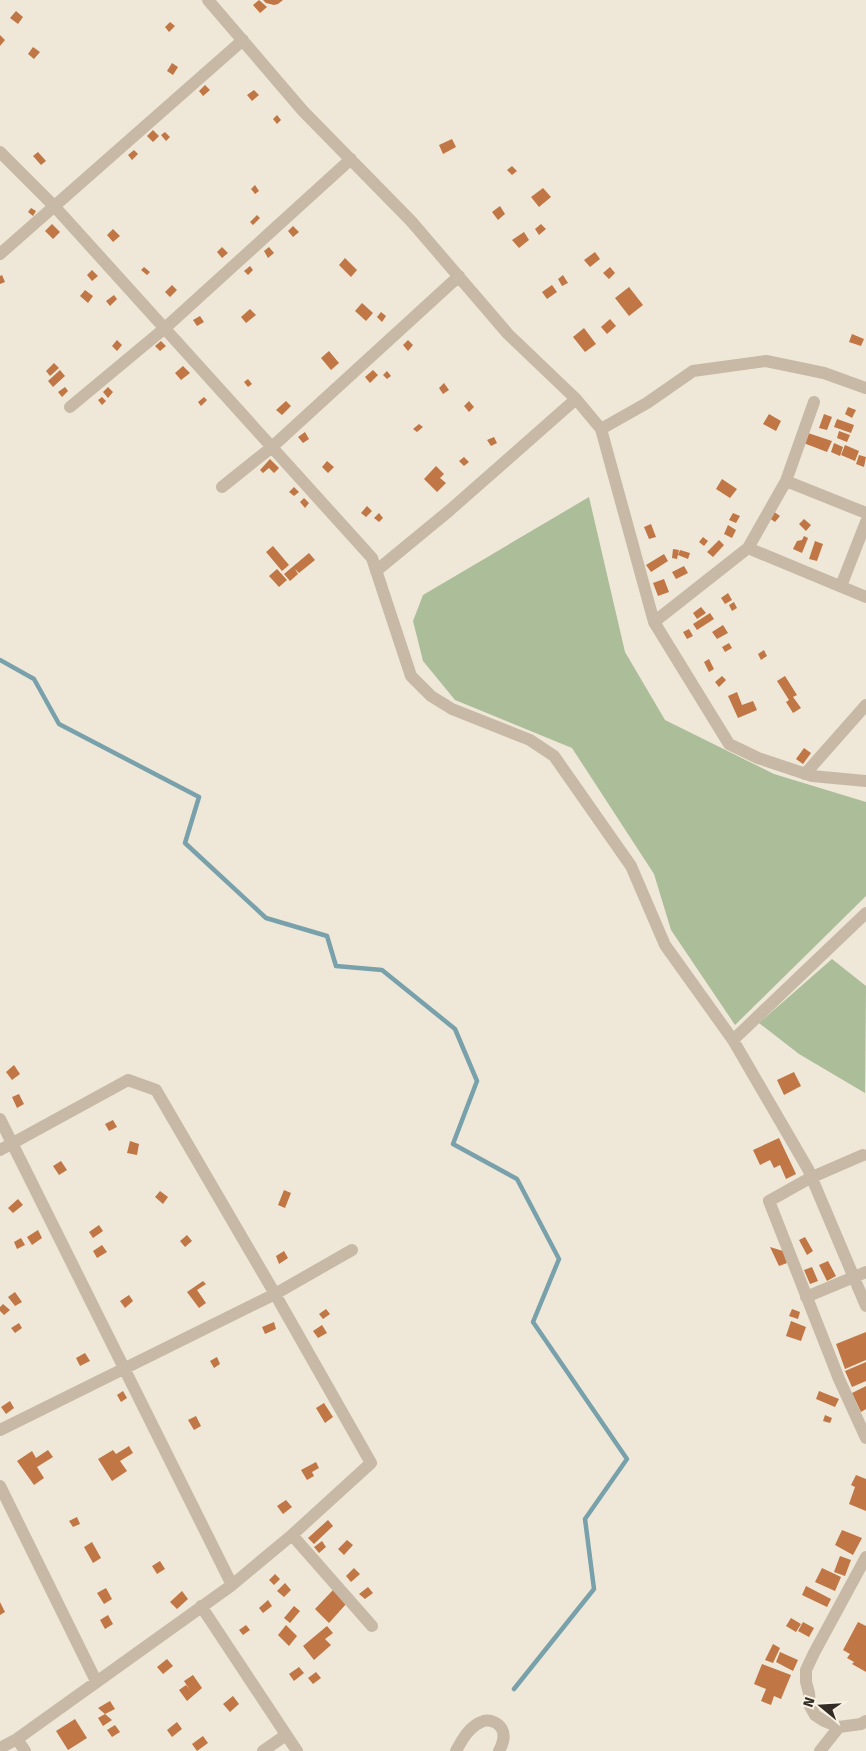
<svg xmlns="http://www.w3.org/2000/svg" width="866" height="1751" viewBox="0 0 866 1751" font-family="'Fira Sans',sans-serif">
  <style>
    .green { fill: #acbd99 }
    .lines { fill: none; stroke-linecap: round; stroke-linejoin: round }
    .stream { stroke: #78a1ab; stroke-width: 4.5 }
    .building { fill: #c07645 }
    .minor { stroke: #c7b9a5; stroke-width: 12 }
  </style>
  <rect width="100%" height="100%" fill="#efe8d8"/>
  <!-- green -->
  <path class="green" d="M589 497 625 652 665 720 774 774 866 802V896L735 1025 671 930 654 874 572 748 455 700 423 661 413 621 423 595Z
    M832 959 866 986 865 1093 799 1054 759 1023Z"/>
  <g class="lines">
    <!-- stream -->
    <path class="stream" d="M0 660 34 679 59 724 199 797 185 843 266 918 327 936 336 966 382 970 455 1029 477 1081 453 1144 517 1179 559 1259 533 1322 627 1459 585 1519 594 1589 514 1689"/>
  </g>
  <!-- building -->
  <path class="building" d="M259 0 267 7 260 13 253 5Z
    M263 0H283L278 4 274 5 266 3Z
    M16 11 23 17 18 24 10 18Z
    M170 22 175 26 169 32 165 27Z
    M0 35 5 40 0 46Z
    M33 47 40 52 34 59 28 54Z
    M172 63 178 67 173 75 167 71Z
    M205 85 210 90 203 96 199 91Z
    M254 90 259 95 252 101 247 95Z
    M277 115 281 120 277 124 273 119Z
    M153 130 159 136 153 142 147 136Z
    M165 132 170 137 166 141 161 135Z
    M452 139 456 147 443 154 439 145Z
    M134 150 138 154 132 160 128 155Z
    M38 152 46 161 41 165 33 156Z
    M512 166 517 171 512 175 507 170Z
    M255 185 259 191 255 194 251 189Z
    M543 188 551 197 539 207 531 197Z
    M500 206 505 214 498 220 492 212Z
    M31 208 36 211 33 216 28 212Z
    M257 215 260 218 253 225 250 222Z
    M52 224 60 232 53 239 45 231Z
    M541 224 546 229 539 235 535 229Z
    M293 226 299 232 293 237 288 231Z
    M113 229 120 236 113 242 107 235Z
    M524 232 529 240 519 248 512 240Z
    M222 247 228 253 222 258 217 252Z
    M269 247 274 253 268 258 264 251Z
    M595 252 600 259 590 267 584 260Z
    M345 258 357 270 351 277 339 265Z
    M250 266 253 270 248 275 244 271Z
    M144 267 150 272 147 275 141 270Z
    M610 267 615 273 609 279 603 273Z
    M92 270 98 276 92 281 87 275Z
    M2 275 5 282 0 284V276Z
    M563 275 568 283 562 286 558 279Z
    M172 285 177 290 170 297 165 292Z
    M552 285 557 292 547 299 542 292Z
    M629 287 643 305 629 316 615 298Z
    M85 290 93 296 88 303 80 296Z
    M114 295 117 299 110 306 106 301Z
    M362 303 373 313 366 321 355 311Z
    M250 309 256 315 246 323 241 317Z
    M381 312 386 316 382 322 377 317Z
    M200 316 204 322 197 326 193 320Z
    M610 319 616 326 607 334 601 327Z
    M584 328 596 344 585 352 573 337Z
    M852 334 864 339 861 346 849 342Z
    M117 340 122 345 117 351 112 346Z
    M408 340 413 345 408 351 403 345Z
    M161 341 166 346 160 351 155 346Z
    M329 351 339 363 331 370 321 358Z
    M54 363 59 368 50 376 46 371Z
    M183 366 190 373 181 380 175 373Z
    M60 370 65 376 53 387 48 381Z
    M373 370 378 375 370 383 365 377Z
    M387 371 391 376 387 379 383 375Z
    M248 379 252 384 248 387 244 382Z
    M444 383 449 390 443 394 439 388Z
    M65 387 68 391 62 397 58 392Z
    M108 387 113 392 108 398 103 392Z
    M102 397 106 401 102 405 98 400Z
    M204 397 207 400 201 406 198 402Z
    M286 401 291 406 282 415 276 410Z
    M469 401 474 407 469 412 464 406Z
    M848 407 856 410 852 418 845 414Z
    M769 414 781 421 776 431 763 424Z
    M824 414 832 417 827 430 819 428Z
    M837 419 854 425 851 433 834 427Z
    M419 424 423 427 417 432 413 429Z
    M839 431 850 435 847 442 837 438Z
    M305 432 309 439 303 443 298 437Z
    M805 432 832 441 827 452 801 442Z
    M494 437 497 443 491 446 487 440Z
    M834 443 843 447 840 456 831 452Z
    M845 445 859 451 855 461 841 455Z
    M859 455 866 457 864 467 856 464Z
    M464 457 469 462 464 466 459 461Z
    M270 459 279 468 274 473 269 468 263 473 260 470Z
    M327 461 334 467 328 473 322 467Z
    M436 466 444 474 440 478 446 483 437 492 424 479Z
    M722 479 737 489 730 498 716 489Z
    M294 487 299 492 294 496 289 492Z
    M304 498 309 503 305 508 300 502Z
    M367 506 372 511 366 517 361 513Z
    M773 511 780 516 775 522 769 518Z
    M379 513 383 518 379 522 374 518Z
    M733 513 740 516 736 523 729 520Z
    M804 519 811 525 806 531 799 524Z
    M651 524 656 537 649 539 644 527Z
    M728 525 736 530 732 538 724 534Z
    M804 536 808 538 802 553 793 549 797 541 802 540Z
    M703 537 708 541 704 546 699 542Z
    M719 540 724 545 713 557 707 552Z
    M815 541 823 544 817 561 809 559Z
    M273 546 289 565 282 571 266 552Z
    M673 549 679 550 677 559 672 558Z
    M680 550 690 553 688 559 678 555Z
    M309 553 315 560 299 573 295 569 298 574 290 581 284 574Z
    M664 554 668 561 651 572 646 565Z
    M684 566 688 573 676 579 672 572Z
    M277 569 287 580 279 587 269 576Z
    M664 579 669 592 658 596 653 583Z
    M728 593 732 600 725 604 721 598Z
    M734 602 737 608 732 611 729 605Z
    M701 607 706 613 697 619 693 613Z
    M710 613 714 619 697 630 693 624Z
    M723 625 728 633 717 639 712 632Z
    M689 629 693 636 687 639 683 632Z
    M729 643 732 648 725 652 722 647Z
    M764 650 767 656 761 660 758 654Z
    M709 659 714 669 709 672 704 662Z
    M722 676 726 680 719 687 715 682Z
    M785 676 797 695 793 697 801 708 793 713 786 702 789 700 777 681Z
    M737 692 742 705 753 701 757 710 738 718 728 696Z
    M804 748 811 753 803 764 796 759Z
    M14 1065 20 1074 12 1080 6 1072Z
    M794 1072 801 1086 784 1095 777 1080Z
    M19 1094 24 1104 17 1108 12 1097Z
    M113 1120 117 1127 109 1131 105 1124Z
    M779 1138 796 1174 786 1179 780 1165 774 1168 770 1160 760 1165 753 1150Z
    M130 1141 139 1144 137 1155 127 1153Z
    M61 1161 67 1170 59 1175 53 1166Z
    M284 1190 291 1193 285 1208 278 1205Z
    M160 1191 168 1197 163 1204 155 1197Z
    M18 1199 23 1205 13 1213 8 1208Z
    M99 1225 103 1231 93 1238 89 1232Z
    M38 1230 42 1238 32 1245 27 1237Z
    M187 1235 192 1241 185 1247 180 1241Z
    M805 1237 813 1251 807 1255 799 1240Z
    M21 1238 25 1245 17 1249 14 1242Z
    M102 1245 107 1252 97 1258 93 1251Z
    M770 1247 783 1251 787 1263 779 1266Z
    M284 1251 288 1258 279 1264 276 1256Z
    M828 1261 836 1276 827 1281 819 1265Z
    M812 1267 818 1281 810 1284 804 1270Z
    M203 1281 206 1284 197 1290 206 1303 199 1308 187 1292Z
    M15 1292 22 1302 15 1306 8 1297Z
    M129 1295 133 1301 125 1308 120 1301Z
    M3 1304 10 1310 4 1315 0 1311V1307Z
    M326 1309 330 1314 323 1319 319 1314Z
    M792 1309 800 1312 798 1319 789 1316Z
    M791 1321 806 1327 801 1341 786 1336Z
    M274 1322 276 1329 265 1334 262 1327Z
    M19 1323 22 1328 15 1333 11 1328Z
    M322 1325 327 1333 318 1338 313 1331Z
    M866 1332V1360L845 1369 836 1344Z
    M85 1353 90 1361 80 1366 76 1358Z
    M217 1357 220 1364 214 1368 210 1361Z
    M866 1362V1381L852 1387 845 1371Z
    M866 1386V1409L861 1412 852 1393Z
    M123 1391 127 1398 121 1402 117 1395Z
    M819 1391 839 1399 835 1407 816 1399Z
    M10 1401 14 1408 6 1414 1 1407Z
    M324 1403 333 1417 325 1423 316 1408Z
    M825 1415 832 1418 830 1423 823 1421Z
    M196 1416 201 1426 194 1430 188 1420Z
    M129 1446 133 1453 120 1461 127 1471 112 1481 98 1459 113 1450 116 1454Z
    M48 1450 53 1457 37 1467 44 1478 34 1485 17 1461 32 1451 36 1458Z
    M316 1462 319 1468 312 1472 314 1476 307 1480 301 1470Z
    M856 1475 866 1479V1511L849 1504 855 1487 851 1485Z
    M286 1500 292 1507 283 1514 277 1506Z
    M77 1517 80 1524 73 1527 69 1521Z
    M328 1520 333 1526 314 1544 308 1538Z
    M842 1530 862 1538 853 1555 835 1545Z
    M347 1540 353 1545 344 1555 338 1549Z
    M322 1541 326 1547 319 1553 314 1547Z
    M92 1542 101 1558 93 1563 84 1547Z
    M840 1556 851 1560 845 1576 834 1572Z
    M160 1561 165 1569 157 1574 152 1566Z
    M354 1568 360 1574 351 1582 346 1576Z
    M822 1568 841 1577 835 1591 815 1582Z
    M275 1574 280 1579 274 1585 269 1580Z
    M285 1583 291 1590 284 1597 277 1591Z
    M806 1586 831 1599 827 1607 802 1595Z
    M368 1587 373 1593 365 1599 359 1594Z
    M106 1588 112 1599 104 1604 97 1593Z
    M333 1590 347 1603 329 1623 315 1609Z
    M182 1591 188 1599 177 1609 170 1602Z
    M268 1600 272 1606 263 1613 259 1608Z
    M0 1602 5 1612 0 1615Z
    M294 1606 300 1611 290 1623 284 1618Z
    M108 1615 113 1624 105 1629 100 1620Z
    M791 1618 801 1624 796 1632 786 1626Z
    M803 1622 814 1628 809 1637 798 1631Z
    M858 1622 866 1626V1672L852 1664 854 1662 847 1658 850 1654 843 1650Z
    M246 1625 250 1630 243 1635 239 1630Z
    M286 1625 297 1636 289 1646 278 1635Z
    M327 1626 333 1633 325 1639 331 1645 314 1660 303 1646Z
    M773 1644 780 1648 773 1663 765 1660Z
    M780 1652 798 1660 793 1671 776 1662Z
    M167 1659 173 1666 163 1674 157 1667Z
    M762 1664 791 1675 781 1699 774 1696 771 1705 761 1701 766 1689 754 1684Z
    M299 1667 304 1673 294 1681 289 1674Z
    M316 1672 321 1678 313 1684 308 1678Z
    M193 1675 202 1688 187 1701 179 1690 186 1685 190 1690 184 1681Z
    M233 1696 239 1704 230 1712 223 1704Z
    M110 1701 115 1709 105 1714 112 1720 103 1726 98 1718 105 1714 98 1708Z
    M75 1719 87 1738 68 1750 56 1731Z
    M177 1722 182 1729 172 1737 167 1730Z
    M115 1725 120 1732 112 1737 107 1730Z
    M203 1736 208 1743 197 1751 192 1744Z"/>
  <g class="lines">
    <!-- minor -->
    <path class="minor" d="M208 0 303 111 411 221 508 334 576 399 601 429 654 622 729 744 758 758 812 776 866 781
      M0 152 55 207 372 558 411 676 431 696 452 709 530 740 554 756 631 866 665 945 733 1040 808 1169 866 1306
      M0 254 243 40
      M70 407 165 328 351 159
      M601 429 647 403 693 371 766 361 824 373 866 388
      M786 481 866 513
      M222 487 272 447 459 276
      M748 548 866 597
      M376 571 450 510 576 399
      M841 586 866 522
      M654 622 748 548 786 481 814 402
      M805 774 866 705
      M733 1040 866 913
      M0 1119 232 1585
      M0 1150 128 1080 156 1090 275 1294 371 1463 292 1535 232 1585 17 1739 0 1748
      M863 1155 810 1178 769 1201 839 1379 866 1438
      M806 1297 866 1272
      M0 1430 275 1294 352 1250
      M0 1486 96 1681
      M292 1535 372 1626
      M866 1557 814 1653 806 1670V1682L809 1693 810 1706 815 1715 824 1721 839 1727 861 1724 866 1721
      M201 1606 297 1751
      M17 1739 25 1751
      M263 1751 286 1735
      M456 1751C462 1740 468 1728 481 1722 489 1718 501 1723 503 1732 505 1739 502 1745 499 1751
      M820 1751 839 1727"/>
  </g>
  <!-- north arrow -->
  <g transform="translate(821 1706) rotate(288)" stroke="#f8f2e4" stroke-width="4" paint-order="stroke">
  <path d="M0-4L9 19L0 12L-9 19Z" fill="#332c26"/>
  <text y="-8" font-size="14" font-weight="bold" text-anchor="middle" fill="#332c26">N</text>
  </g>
</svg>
